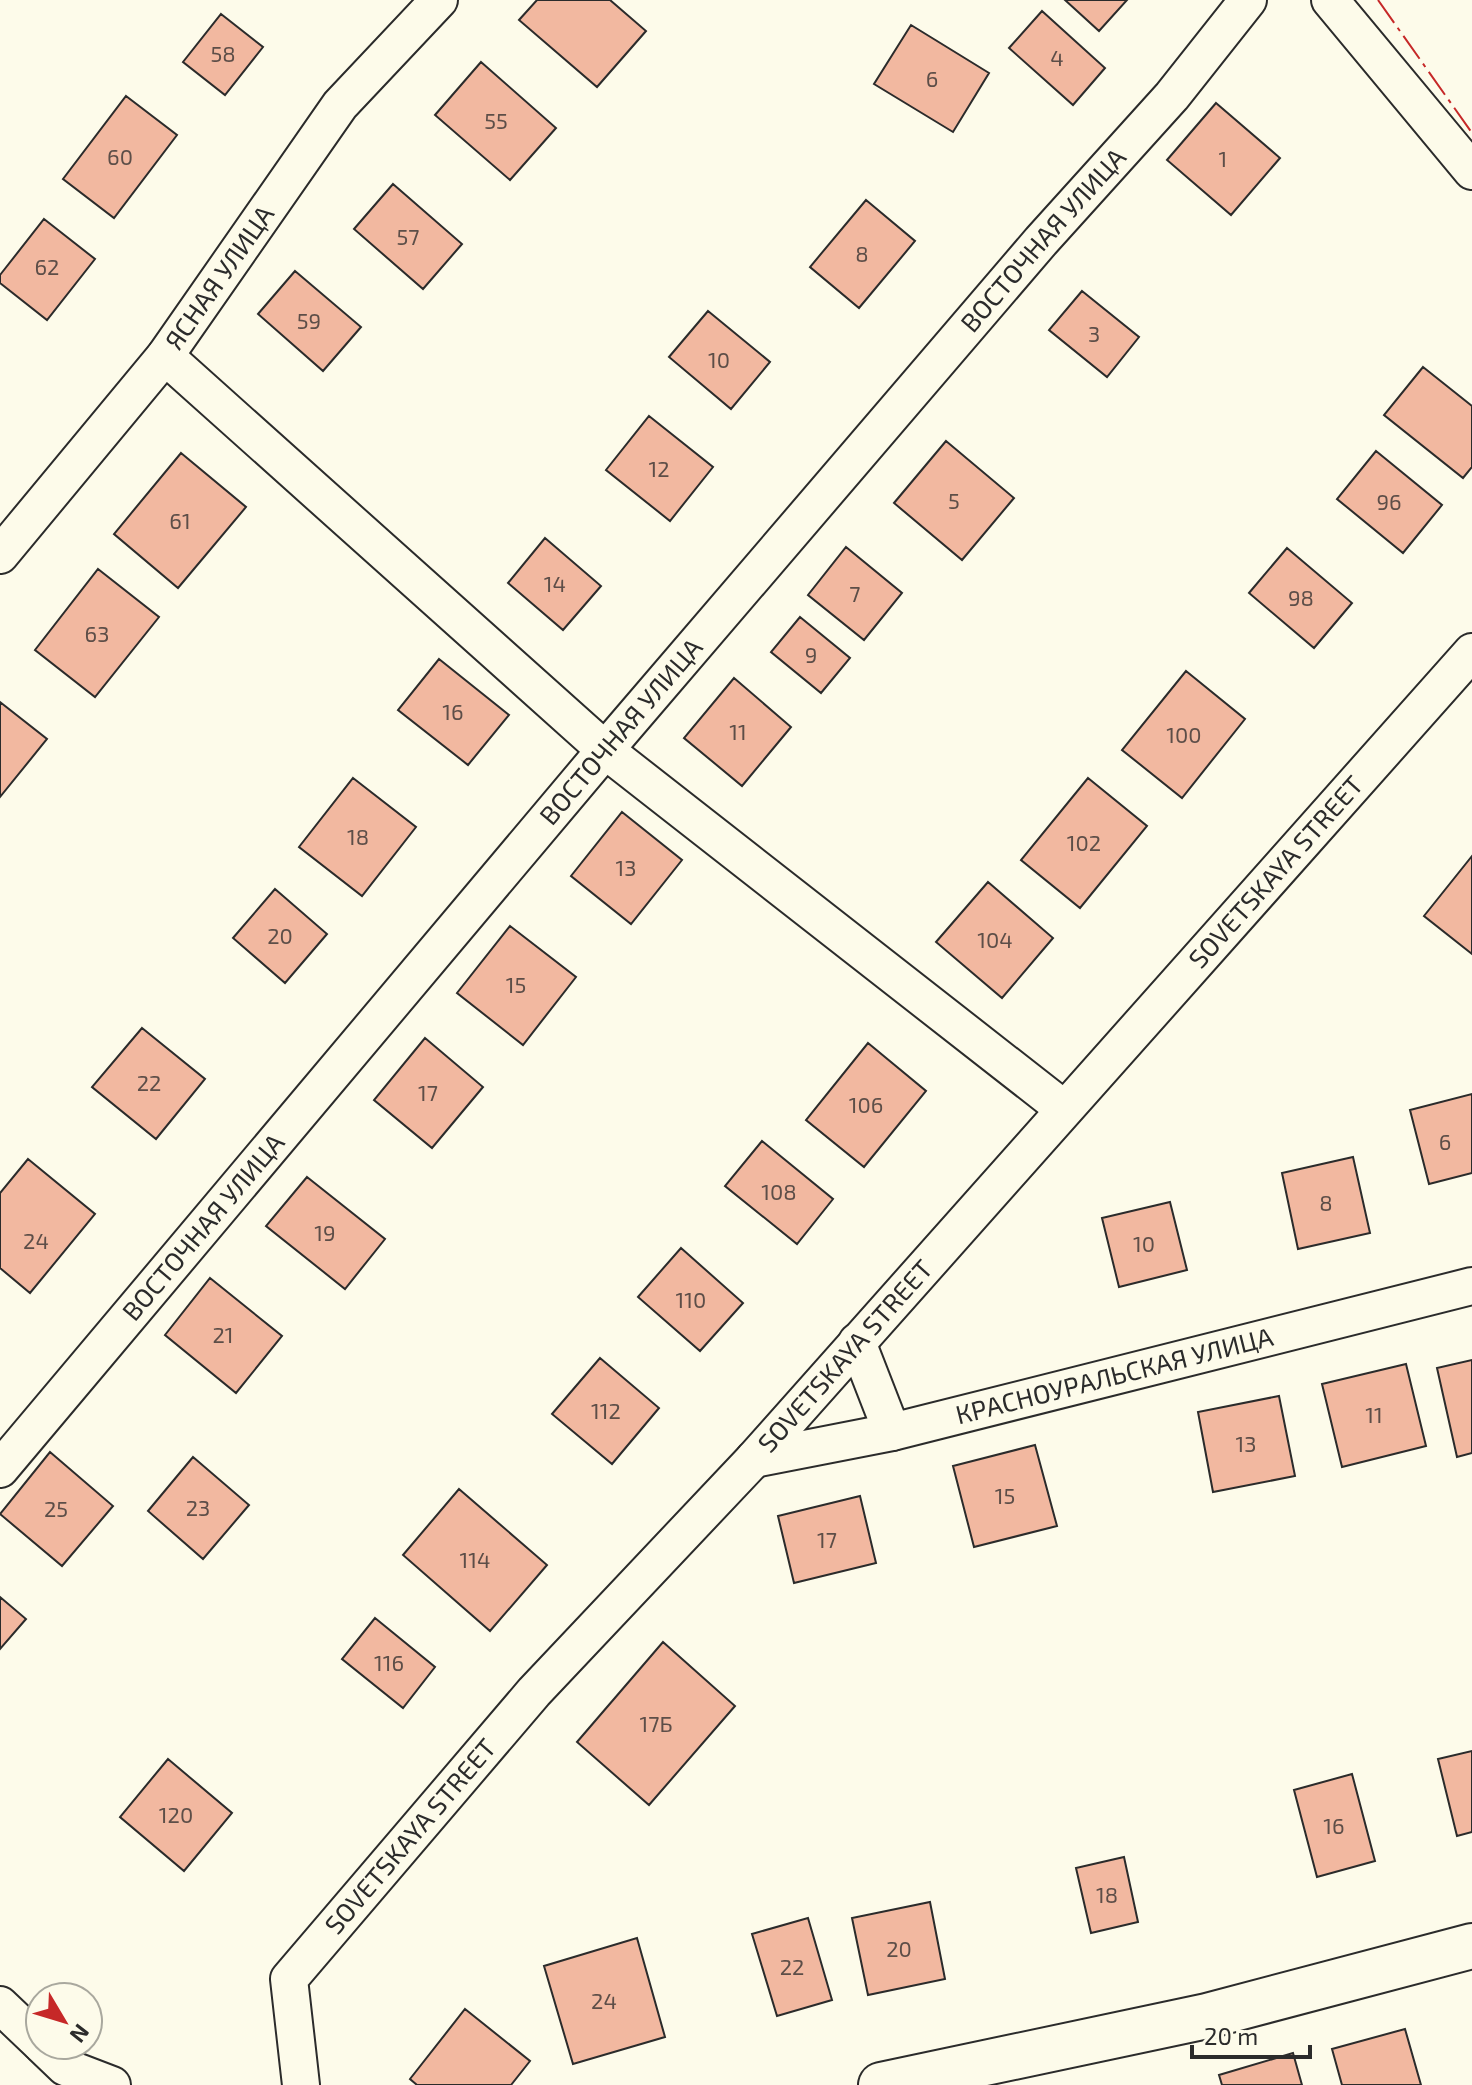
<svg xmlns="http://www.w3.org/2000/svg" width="1472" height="2085" viewBox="0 0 1472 2085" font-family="'Exo 2',sans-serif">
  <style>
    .building { fill: #f2b8a0; stroke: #2b2b2b; stroke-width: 2 }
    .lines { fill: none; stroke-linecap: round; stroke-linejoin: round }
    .minor-casing { stroke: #2b2b2b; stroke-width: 40 }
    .tertiary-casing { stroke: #2b2b2b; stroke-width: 48 }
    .minor { stroke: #fdfbea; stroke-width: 36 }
    .tertiary { stroke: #fdfbea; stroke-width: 44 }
    .power { stroke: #c62828; stroke-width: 2; stroke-dasharray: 28 6 4 6; stroke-linecap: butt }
    .labels { text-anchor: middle; stroke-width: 6; stroke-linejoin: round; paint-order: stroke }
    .number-label { font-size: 22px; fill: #5d4e48 }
    .street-label { font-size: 26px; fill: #2b2b2b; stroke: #fdfbea }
  </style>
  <rect width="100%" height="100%" fill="#fdfbea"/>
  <!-- building -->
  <path class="building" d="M537 0H610L646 31 597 87 519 20Z
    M1065 0H1127L1099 31Z
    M1042 11 1105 68 1073 105 1009 48Z
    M221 14 263 47 225 95 183 62Z
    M911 25 989 73 953 132 874 84Z
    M481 62 556 128 510 180 435 115Z
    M126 96 177 135 114 218 63 179Z
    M1216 103 1280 158 1231 215 1167 160Z
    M393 184 462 244 423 289 354 229Z
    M866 200 915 241 859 308 810 267Z
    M44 219 95 259 47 320 0 283V275Z
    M295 271 361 327 323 371 258 314Z
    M1082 291 1139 337 1107 377 1049 330Z
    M708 311 770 362 731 409 669 357Z
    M1423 367 1472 406V467L1463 478 1384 415Z
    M649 416 713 467 670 521 606 470Z
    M946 441 1014 498 962 560 894 503Z
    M1376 451 1442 505 1403 553 1337 499Z
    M181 453 246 507 178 588 114 534Z
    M545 538 601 586 563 630 508 583Z
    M846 547 902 593 864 640 808 595Z
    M1287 548 1352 603 1314 648 1249 593Z
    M98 569 159 617 95 697 35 650Z
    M800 617 850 658 821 693 771 652Z
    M439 659 509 715 468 765 398 710Z
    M1186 671 1245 719 1182 798 1122 750Z
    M734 678 791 727 742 786 684 738Z
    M0 702 47 739 0 797Z
    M353 778 416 827 362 896 299 847Z
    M1088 778 1147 826 1080 908 1021 860Z
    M622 812 682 860 631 924 571 876Z
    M1472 856V954L1424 916Z
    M988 882 1053 938 1002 998 936 942Z
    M275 889 327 934 285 983 233 938Z
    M510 926 576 977 523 1045 457 993Z
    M142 1028 205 1079 156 1139 92 1087Z
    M425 1038 483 1087 432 1148 374 1100Z
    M868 1043 926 1091 864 1167 806 1120Z
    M1472 1094V1173L1429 1184 1410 1110Z
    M762 1141 833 1199 797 1244 725 1186Z
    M1353 1157 1370 1233 1298 1249 1282 1173Z
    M28 1159 95 1214 30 1293 0 1268V1193Z
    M307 1177 385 1239 345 1289 266 1226Z
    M1170 1202 1187 1270 1119 1287 1102 1218Z
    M681 1248 743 1303 700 1351 638 1297Z
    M210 1278 282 1336 236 1393 165 1335Z
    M600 1358 659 1408 612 1464 552 1414Z
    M1472 1360V1453L1457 1457 1437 1368Z
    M1406 1364 1426 1446 1342 1467 1322 1384Z
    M1279 1396 1295 1476 1213 1492 1198 1412Z
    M1035 1445 1057 1526 974 1547 953 1466Z
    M50 1452 113 1506 62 1566 0 1514Z
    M193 1457 249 1505 203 1559 148 1511Z
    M459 1489 547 1565 490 1631 403 1555Z
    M860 1496 876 1563 794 1583 778 1516Z
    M0 1597 26 1619 0 1649Z
    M375 1618 435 1667 403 1708 342 1659Z
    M663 1642 735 1706 649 1805 577 1742Z
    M1472 1751V1832L1457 1836 1438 1759Z
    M168 1759 232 1813 184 1871 120 1817Z
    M1352 1774 1375 1861 1317 1877 1294 1790Z
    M1124 1857 1138 1922 1091 1933 1076 1868Z
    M930 1902 945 1979 868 1995 852 1918Z
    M808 1918 832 2000 777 2016 752 1934Z
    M637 1938 665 2037 573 2064 544 1966Z
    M465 2009 530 2061 511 2085H417L410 2079Z
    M1405 2029 1421 2085H1342L1332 2049Z
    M1293 2053 1302 2085H1222L1219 2075Z"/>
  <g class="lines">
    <defs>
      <g id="minor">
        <path d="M1330 0 1472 171"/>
        <path d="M165 356 605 750 1064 1109"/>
        <path id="s1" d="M0 555 165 356 340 105 439 0"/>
        <path d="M857 1342 892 1432"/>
        <path id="s2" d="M754 1459 892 1432 1472 1286"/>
        <path id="s3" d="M0 1469 605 750 1041 241 1172 96 1248 0"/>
        <path d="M0 2005 40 2043"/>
        <path d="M42 2045 65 2067 112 2085"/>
        <path id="s4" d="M301 2085 289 1979 534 1692 754 1459 1472 652"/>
      </g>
      <path id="tertiary" d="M881 2085 1207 2016 1472 1946"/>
    </defs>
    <!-- minor casing -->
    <use href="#minor" class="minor-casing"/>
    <!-- tertiary casing -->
    <use href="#tertiary" class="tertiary-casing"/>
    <!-- minor -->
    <use href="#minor" class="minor"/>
    <!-- tertiary -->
    <use href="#tertiary" class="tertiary"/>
    <!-- power -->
    <path class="power" d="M1378 0 1472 133"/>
  </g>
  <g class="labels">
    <!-- number labels -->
    <g class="number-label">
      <text x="223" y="62">58</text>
      <text x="1057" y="66">4</text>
      <text x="932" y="87">6</text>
      <text x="496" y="129">55</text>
      <text x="120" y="165">60</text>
      <text x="1223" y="167">1</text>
      <text x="408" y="245">57</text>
      <text x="862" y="262">8</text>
      <text x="47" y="275">62</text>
      <text x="309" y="329">59</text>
      <text x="1094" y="342">3</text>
      <text x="719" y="368">10</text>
      <text x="659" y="477">12</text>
      <text x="954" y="509">5</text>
      <text x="1389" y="510">96</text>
      <text x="180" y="529">61</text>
      <text x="555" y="592">14</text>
      <text x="855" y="602">7</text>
      <text x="1301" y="606">98</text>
      <text x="97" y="642">63</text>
      <text x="811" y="663">9</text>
      <text x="453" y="720">16</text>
      <text x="738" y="740">11</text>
      <text x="1184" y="743">100</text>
      <text x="358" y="845">18</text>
      <text x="1084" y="851">102</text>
      <text x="626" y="876">13</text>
      <text x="280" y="944">20</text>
      <text x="995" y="948">104</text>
      <text x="516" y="993">15</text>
      <text x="149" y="1091">22</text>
      <text x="428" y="1101">17</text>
      <text x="866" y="1113">106</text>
      <text x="1445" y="1150">6</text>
      <text x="779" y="1200">108</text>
      <text x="1326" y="1211">8</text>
      <text x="325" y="1241">19</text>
      <text x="36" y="1249">24</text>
      <text x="1144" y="1252">10</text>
      <text x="691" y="1308">110</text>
      <text x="223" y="1343">21</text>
      <text x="606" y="1419">112</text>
      <text x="1374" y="1423">11</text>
      <text x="1246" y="1452">13</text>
      <text x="1005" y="1504">15</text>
      <text x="198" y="1516">23</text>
      <text x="56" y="1517">25</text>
      <text x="827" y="1548">17</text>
      <text x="475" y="1568">114</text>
      <text x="389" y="1671">116</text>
      <text x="656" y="1732">17Б</text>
      <text x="176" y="1823">120</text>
      <text x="1334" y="1834">16</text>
      <text x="1107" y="1903">18</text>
      <text x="899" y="1957">20</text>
      <text x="792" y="1975">22</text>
      <text x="604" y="2009">24</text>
    </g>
    <!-- street labels -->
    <g class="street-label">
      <text dy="9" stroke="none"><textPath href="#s3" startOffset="1612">ВОСТОЧНАЯ УЛИЦА</textPath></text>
      <text dy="9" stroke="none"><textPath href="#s1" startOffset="354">ЯСНАЯ УЛИЦА</textPath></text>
      <text dy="9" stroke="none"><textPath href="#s3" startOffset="964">ВОСТОЧНАЯ УЛИЦА</textPath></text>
      <text dy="9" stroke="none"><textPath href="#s4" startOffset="1590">SOVETSKAYA STREET</textPath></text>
      <text dy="9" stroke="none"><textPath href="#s3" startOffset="316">ВОСТОЧНАЯ УЛИЦА</textPath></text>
      <text dy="9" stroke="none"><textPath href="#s4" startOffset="942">SOVETSKAYA STREET</textPath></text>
      <text dy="9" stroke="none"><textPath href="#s2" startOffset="370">КРАСНОУРАЛЬСКАЯ УЛИЦА</textPath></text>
      <text dy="9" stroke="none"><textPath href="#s4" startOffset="294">SOVETSKAYA STREET</textPath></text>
    </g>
  </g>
  <!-- north arrow -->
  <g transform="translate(64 2021) rotate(128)"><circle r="38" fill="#fdfbea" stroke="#a9a89e" stroke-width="2"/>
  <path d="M0-6L14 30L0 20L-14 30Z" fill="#c62828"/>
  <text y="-12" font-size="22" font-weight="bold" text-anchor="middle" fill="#2b2b2b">N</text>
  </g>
  <!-- scale -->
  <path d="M1192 2045v12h118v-12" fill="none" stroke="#2b2b2b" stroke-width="4"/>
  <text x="1204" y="2045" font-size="24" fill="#2b2b2b" stroke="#fdfbea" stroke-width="6" paint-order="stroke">20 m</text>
</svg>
